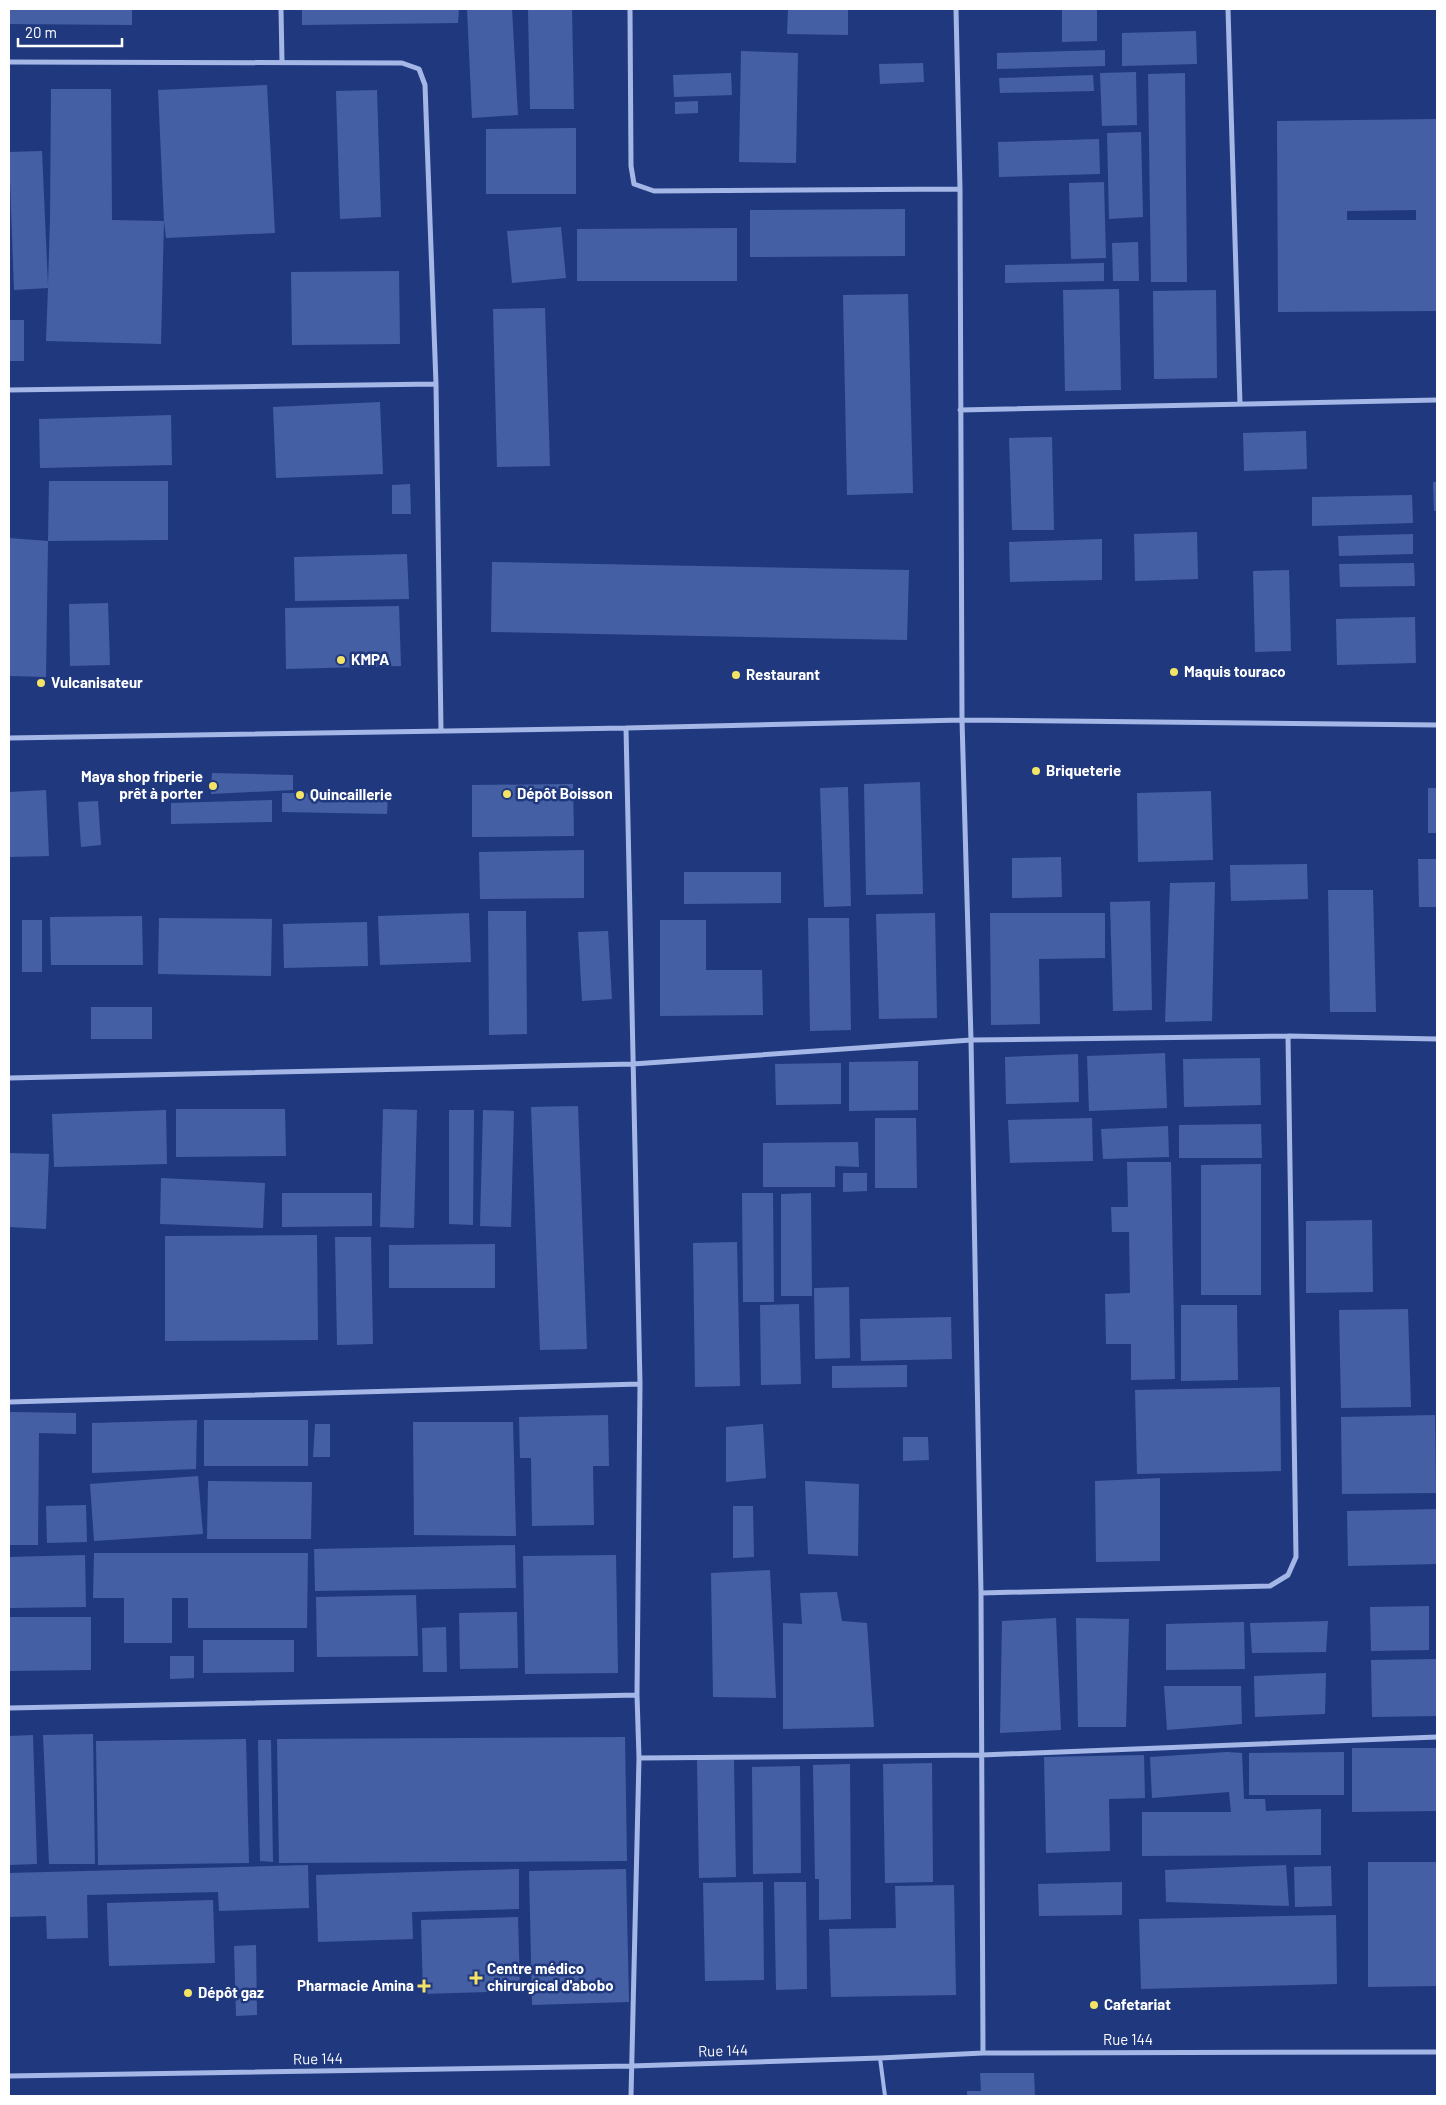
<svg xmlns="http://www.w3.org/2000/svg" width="1446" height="2105" viewBox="0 0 1446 2105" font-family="Barlow,sans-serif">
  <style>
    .building { fill: #455fa5; fill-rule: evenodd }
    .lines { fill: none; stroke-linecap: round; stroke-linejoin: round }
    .lane { stroke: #a4b7e7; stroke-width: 4 }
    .street { stroke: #a4b7e7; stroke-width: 5 }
    .poi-dot { fill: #f4e465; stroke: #20397e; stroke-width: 2 }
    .labels { text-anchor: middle; stroke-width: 5; stroke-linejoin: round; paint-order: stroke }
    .poi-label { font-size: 15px; font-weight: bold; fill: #fff; stroke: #20397e; text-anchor: start }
    .street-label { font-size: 15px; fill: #fff; stroke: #20397e }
  </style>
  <rect width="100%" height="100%" fill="#20397e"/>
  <!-- building -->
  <path class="building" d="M9 9H132V25L9 24Z
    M302 9H459L458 23 302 25Z
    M467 9H512L518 115 472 118Z
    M528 9H572L574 109H530Z
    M788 9H848V35L787 34Z
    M1062 9H1097V41L1062 42Z
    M1196 31 1197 64 1122 66V33Z
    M1105 50V66L997 69V53Z
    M741 51 798 53 796 163 739 162Z
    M923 63 924 82 880 84 879 64Z
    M1136 72 1137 125 1102 126 1100 73Z
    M731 73 732 95 674 97 673 75Z
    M1185 73 1187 282H1151L1148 74Z
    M1093 75 1094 91 1000 93 999 78Z
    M267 85 275 233 166 238 164 221 161 344 46 341 48 288 14 290 9 152 42 151 48 285 50 220 51 89H111L112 220 164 221 158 90Z
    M377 90 381 217 340 219 336 91Z
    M698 101V113L675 114V102Z
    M1437 119V311L1278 312 1277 121ZM1416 210V220H1347V211Z
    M576 128V194H486V129Z
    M1141 132 1143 217 1109 219 1107 133Z
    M1099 139 1100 174 999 177 998 142Z
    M1104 182 1106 258 1071 259 1069 183Z
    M905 209V256L750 257V210Z
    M561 227 566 278 512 283 507 231Z
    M737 228V281H577V229Z
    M1138 242 1139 281H1113L1112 243Z
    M1104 263V281L1005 283V265Z
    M399 271 400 344 292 345 291 272Z
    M1119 289 1121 390 1065 391 1063 290Z
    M1216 290 1217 378 1154 379 1153 291Z
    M908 294 913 493 847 495 843 295Z
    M545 308 550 466 497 467 493 309Z
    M9 320H24V361H9Z
    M380 402 383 474 276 478 273 407Z
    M171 415 172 465 40 468 39 419Z
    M1306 431 1307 469 1244 471 1243 433Z
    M1052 437 1054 530H1012L1009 438Z
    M49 481H168V540L48 541Z
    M1433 482H1437V511H1434Z
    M410 484 411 514H392V485Z
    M1412 495 1413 523 1312 526V497Z
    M1197 532 1198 579 1135 581 1134 534Z
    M1413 534V554L1339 556 1338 536Z
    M9 538 48 541 46 677 9 676Z
    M1102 539V580L1010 582 1009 542Z
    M407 554 409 599 295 601 294 557Z
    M492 562 909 570 907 640 491 632Z
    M1414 563 1415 586 1340 587 1339 564Z
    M1289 570 1291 651 1255 652 1253 571Z
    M108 603 110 665 70 666 69 604Z
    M399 606 401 666 286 669 285 608Z
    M1415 617 1416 663 1337 665 1336 619Z
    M212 773 293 775V790L211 794Z
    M920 782 923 894 866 895 864 784Z
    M573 784 574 836 472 837V785Z
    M848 787 851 906 824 907 820 788Z
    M1428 788H1437V833H1428Z
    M46 790 49 856 9 857V792Z
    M1211 791 1213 860 1138 862 1137 793Z
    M282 793 388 794 387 814 282 812Z
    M272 800V822L171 824V803Z
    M98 801 101 845 81 847 78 802Z
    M584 850V898L480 899 479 852Z
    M1061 857 1062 897 1012 898V858Z
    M1418 859H1437V907H1419Z
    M1307 864 1308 899 1231 901 1230 865Z
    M684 872H781V903L684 904Z
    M1215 882 1212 1021 1165 1022 1170 883Z
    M1328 890H1373L1376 1012H1330Z
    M1150 901 1152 1010 1113 1011 1110 902Z
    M488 911H526L527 1034 489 1035Z
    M469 913 471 962 380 965 378 916Z
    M935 913 937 1018 879 1019 876 914Z
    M990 913H1105V958L1039 959 1040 1024 991 1025Z
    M142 916 143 965H51L50 917Z
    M159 918 272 919 271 976 158 974Z
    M808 918H849L851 1030 810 1031Z
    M22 920H42V972H22Z
    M660 920H706V970H762L763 1015 660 1016Z
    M367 922 368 966 284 968 283 924Z
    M608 931 612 999 582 1001 578 932Z
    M91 1007H152V1039H91Z
    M1165 1053 1167 1108 1089 1111 1087 1056Z
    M1078 1054 1079 1102 1006 1104 1005 1057Z
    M1260 1058 1261 1105 1184 1107 1183 1059Z
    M918 1061V1110L849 1111V1062Z
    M841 1063V1104L776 1105 775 1064Z
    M578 1106 587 1349 540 1350 531 1107Z
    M176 1109H285L286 1156 176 1157Z
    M383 1109 417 1110 414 1228 380 1227Z
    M166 1110 167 1164 54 1167 52 1114Z
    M449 1110H474L473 1225 449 1224Z
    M483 1110 514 1111 511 1227 480 1226Z
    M875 1118H916L917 1188H875Z
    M1092 1118 1093 1161 1010 1163 1008 1120Z
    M1261 1124 1262 1158H1179V1125Z
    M1168 1126 1169 1157 1103 1159 1101 1129Z
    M858 1142 859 1167 835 1166V1187H763V1143Z
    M9 1153 49 1154 46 1229 9 1227Z
    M1127 1162H1171L1175 1379 1131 1380V1344H1106L1105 1294 1130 1293 1129 1232H1112L1111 1207H1128Z
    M1261 1164V1295H1201V1165Z
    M843 1173H867V1191L843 1192Z
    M161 1178 265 1183 263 1228 160 1224Z
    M282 1193H372V1226L282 1227Z
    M742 1193H773L774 1302H743Z
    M811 1193 812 1296H781V1194Z
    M1372 1220 1373 1292 1306 1293V1221Z
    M317 1235 318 1340 165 1341V1236Z
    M335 1237H371L373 1344 337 1345Z
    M737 1242 740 1386 695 1387 693 1243Z
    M495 1244V1288H389V1245Z
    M849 1287 850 1358 815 1359 814 1288Z
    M799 1304 801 1384 761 1385 760 1305Z
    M1181 1305H1237L1238 1380 1181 1381Z
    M1408 1309 1411 1407 1341 1408 1339 1310Z
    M951 1317 952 1359 861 1361 860 1319Z
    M907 1365V1387L832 1388V1366Z
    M1280 1387 1281 1471 1137 1474 1135 1390Z
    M9 1412 76 1413V1434L39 1433 38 1545H9Z
    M608 1415 609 1466H593L594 1525 532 1526 531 1458H520L519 1417Z
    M1435 1415 1436 1493 1342 1494 1341 1417Z
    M197 1420 196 1469 92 1473V1423Z
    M204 1420H308V1466H204Z
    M413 1422H513L516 1536 414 1535Z
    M315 1424H330V1457H313Z
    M763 1424 766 1478 726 1482V1427Z
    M903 1437H928L929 1460 903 1461Z
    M198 1476 203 1534 94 1541 90 1484Z
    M1160 1478V1561L1096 1562 1095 1481Z
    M208 1481 312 1482 311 1539H207Z
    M805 1481 859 1484 858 1556 808 1554Z
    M86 1505 87 1542 47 1543 46 1506Z
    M733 1506H753L754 1557 733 1558Z
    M1437 1509V1564L1348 1566 1347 1511Z
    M515 1545 516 1588 315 1591 314 1549Z
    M94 1553H308L307 1628H188V1598H172V1643H124V1598H93Z
    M85 1555 86 1607 9 1608V1557Z
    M616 1555 618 1673 525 1674 523 1556Z
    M770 1570 776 1698 713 1697 711 1573Z
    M837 1592 842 1621 867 1623 874 1727 783 1729V1623L802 1624 800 1593Z
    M416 1595 418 1656 317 1657 316 1597Z
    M1429 1606V1650L1371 1651 1370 1607Z
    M517 1612 518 1668 460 1669 459 1613Z
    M9 1617H91V1670L9 1671Z
    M1056 1618 1061 1730 1000 1733 1002 1621Z
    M1076 1618 1129 1619 1126 1727H1078Z
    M1328 1621 1326 1652 1252 1653 1250 1623Z
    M1244 1622 1245 1669 1166 1670V1624Z
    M446 1627 447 1672H423L422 1628Z
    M203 1640H294V1672L203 1673Z
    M170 1656H194V1678L170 1679Z
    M1437 1659V1716L1372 1717 1371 1660Z
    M1326 1673 1325 1714 1255 1717 1254 1676Z
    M1164 1686H1241L1242 1724 1167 1730Z
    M93 1734 95 1864H49L43 1735Z
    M33 1735 37 1864 9 1865V1736Z
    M625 1737 627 1861 279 1863 277 1739Z
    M246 1739 249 1863 98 1865 96 1741Z
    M258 1740H271L273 1862 260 1861Z
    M1352 1748H1437V1811L1352 1812Z
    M1227 1752 1242 1753 1244 1799H1265L1266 1811 1321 1809V1855L1142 1856V1812H1231L1229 1792 1152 1798 1150 1757Z
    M1344 1752V1795H1249V1753Z
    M1144 1755 1145 1798 1109 1799 1110 1851 1046 1853 1044 1757Z
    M697 1760H734L736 1877 699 1878Z
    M932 1763 933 1882 885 1883 883 1764Z
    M850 1764 851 1919 819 1920V1879H815L813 1765Z
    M800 1766 801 1873 753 1874 752 1767Z
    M1368 1862H1437V1986L1368 1987Z
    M308 1865 309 1908 219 1911 218 1892 87 1895 88 1938 47 1939 46 1916 9 1917V1873Z
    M1286 1865 1289 1906 1166 1902 1165 1870Z
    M1331 1866 1332 1906 1295 1907 1294 1867Z
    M519 1869V1909L412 1912 413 1939 318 1942 316 1875Z
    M626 1869 629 2002 532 2005 529 1871Z
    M763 1882 764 1980 705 1981 703 1883Z
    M774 1882H806L807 1989 776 1990Z
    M1122 1882V1915L1039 1916 1038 1884Z
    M954 1885 956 1995 831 1997 829 1929 896 1928 895 1886Z
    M213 1900 215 1963 109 1966 107 1903Z
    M1336 1915 1337 1984 1141 1989 1139 1919Z
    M518 1917 520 1991 423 1994 421 1920Z
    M256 1945 257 2015 236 2016 234 1946Z
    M980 2073H1034L1035 2096H967V2091H981Z"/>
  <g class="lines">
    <!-- lane -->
    <path class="lane" d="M880 2058 885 2096"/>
    <!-- street -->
    <path class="street" d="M281 9 282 62
      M630 9 631 166 634 184 654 191 960 189
      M956 9 960 189 962 720 971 1040 981 1593 983 2053
      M1228 9 1240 404
      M9 62 402 63 419 69 425 85 436 384 441 730
      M9 390 436 384
      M960 410 1437 400
      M626 728 640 1384 637 1695 639 1758 631 2096
      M9 738 626 728 962 720 1437 725
      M9 1078 633 1064 971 1040 1288 1036 1437 1039
      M9 1402 640 1384
      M981 1593 1270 1586 1288 1575 1296 1557 1288 1036
      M9 1708 637 1695
      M639 1758 982 1755 1437 1737
      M9 2076 631 2066 880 2058 983 2053 1437 2052"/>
  </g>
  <!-- markers -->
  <g class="poi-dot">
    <circle cx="341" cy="660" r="5"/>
    <circle cx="1174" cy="672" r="5"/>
    <circle cx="736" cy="675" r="5"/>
    <circle cx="41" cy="683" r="5"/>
    <circle cx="1036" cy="771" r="5"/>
    <circle cx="213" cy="786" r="5"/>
    <circle cx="507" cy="794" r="5"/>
    <circle cx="300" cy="795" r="5"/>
    <path d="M473.5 1970.5h5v5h5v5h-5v5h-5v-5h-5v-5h5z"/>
    <path d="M421.5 1978.5h5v5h5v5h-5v5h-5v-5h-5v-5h5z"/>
    <circle cx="188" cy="1993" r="5"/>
    <circle cx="1094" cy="2005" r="5"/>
  </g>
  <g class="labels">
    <!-- poi labels -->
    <g class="poi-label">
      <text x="351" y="665">KMPA</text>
      <text x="1184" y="677">Maquis touraco</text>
      <text x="746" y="680">Restaurant</text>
      <text x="51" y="688">Vulcanisateur</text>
      <text x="1046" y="776">Briqueterie</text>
      <text x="203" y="782" text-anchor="end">Maya shop friperie<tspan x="203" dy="17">prêt à porter</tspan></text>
      <text x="517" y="799">Dépôt Boisson</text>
      <text x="310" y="800">Quincaillerie</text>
      <text x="487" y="1974">Centre médico<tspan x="487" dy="17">chirurgical d'abobo</tspan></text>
      <text x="414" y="1991" text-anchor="end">Pharmacie Amina</text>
      <text x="198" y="1998">Dépôt gaz</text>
      <text x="1104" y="2010">Cafetariat</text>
    </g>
    <!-- street labels -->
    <g class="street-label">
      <text x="1128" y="2045">Rue 144</text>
      <text transform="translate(723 2051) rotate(-2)" y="5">Rue 144</text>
      <text transform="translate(318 2059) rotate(-1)" y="5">Rue 144</text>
    </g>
  </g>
  <!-- border -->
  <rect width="1446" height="2105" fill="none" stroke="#ffffff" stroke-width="20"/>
  <!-- scale -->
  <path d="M18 38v8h104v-8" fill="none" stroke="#ffffff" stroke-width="2.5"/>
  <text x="25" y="38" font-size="15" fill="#ffffff" stroke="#20397e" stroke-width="4" paint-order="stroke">20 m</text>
</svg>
